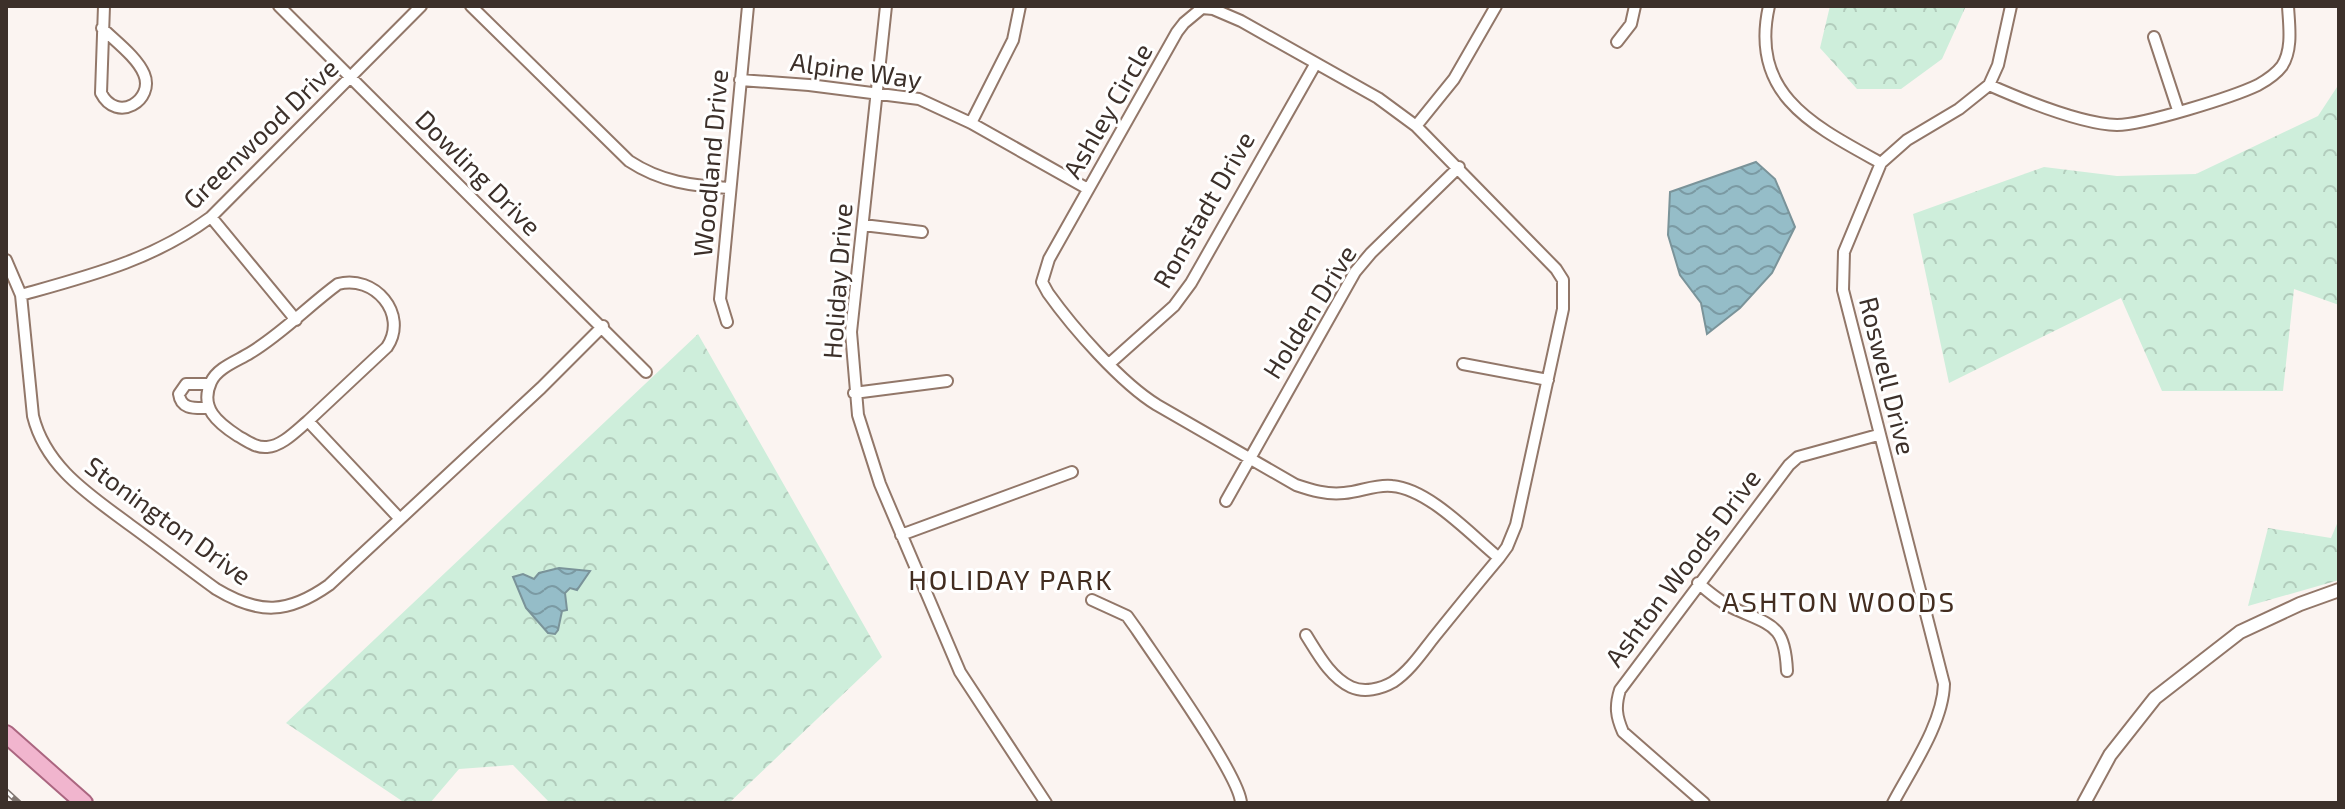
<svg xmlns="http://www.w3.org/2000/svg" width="2345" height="809" viewBox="0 0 2345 809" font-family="'Exo 2',sans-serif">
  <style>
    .forest { fill: url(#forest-crowns) }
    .water { fill: url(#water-waves); stroke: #7a9399; stroke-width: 2 }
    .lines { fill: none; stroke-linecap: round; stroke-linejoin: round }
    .minor-casing { stroke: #927769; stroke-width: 14 }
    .tertiary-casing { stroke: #927769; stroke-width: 16 }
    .primary-casing { stroke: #ab6680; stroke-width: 20 }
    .minor { stroke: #fff; stroke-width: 10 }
    .tertiary { stroke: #fff; stroke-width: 12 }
    .primary { stroke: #f1b5ce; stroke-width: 16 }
    .rail-casing { stroke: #817772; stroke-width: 6 }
    .rail { stroke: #fff; stroke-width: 3; stroke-dasharray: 9; stroke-linecap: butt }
    .labels { text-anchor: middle; stroke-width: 6; stroke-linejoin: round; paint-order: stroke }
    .street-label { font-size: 26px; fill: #3c302a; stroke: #fff }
    .neighbourhood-label { font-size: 28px; letter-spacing: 2px; fill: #432d20; stroke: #fff }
  </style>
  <defs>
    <pattern id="forest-crowns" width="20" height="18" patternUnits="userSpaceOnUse" patternTransform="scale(2)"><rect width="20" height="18" fill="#ceeedb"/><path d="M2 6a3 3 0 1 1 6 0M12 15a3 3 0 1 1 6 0" fill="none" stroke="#b2ccbc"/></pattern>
    <pattern id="water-waves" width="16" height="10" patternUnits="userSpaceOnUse" patternTransform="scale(2)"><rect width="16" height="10" fill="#95bdc8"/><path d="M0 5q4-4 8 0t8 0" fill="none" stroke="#7b9aa3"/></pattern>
  </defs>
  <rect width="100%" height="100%" fill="#fbf4f1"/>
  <!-- forest -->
  <path class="forest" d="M1830 6H1966L1942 59 1901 89H1857L1820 48Z
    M2339 84V305L2294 289 2283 391H2162L2121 298 1949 383 1913 214 2044 167 2117 176 2196 174 2318 116Z
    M698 334 882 657 729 803H550L513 765 459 769 430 803H405L286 723Z
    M2339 519V580L2248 606 2268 528 2331 538Z"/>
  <!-- water -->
  <path class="water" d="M1756 162 1775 179 1795 227 1772 273 1740 308 1707 334 1701 303 1680 275 1668 235 1670 192Z
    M559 568 590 571 577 590 570 588 565 593 567 610 562 611 558 630 555 634 548 633 526 608 513 577 523 574 534 579 539 573Z"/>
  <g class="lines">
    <defs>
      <path id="minor" d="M279 6 646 372
        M471 6 629 161C661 182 692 186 730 188
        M886 6 851 332 858 415 880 484 960 672 1046 803
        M1769 6C1749 95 1814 126 1881 163
        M102 28C115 41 137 57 144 74 155 100 117 124 101 93L104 6
        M2154 37 2178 110
        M1617 42 1631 24 1635 6
        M740 80 809 85 919 99 971 123 1088 189
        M1989 85C2023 100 2080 124 2117 125 2143 125 2233 97 2258 85 2267 80 2276 74 2282 66 2293 49 2289 25 2288 6
        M971 123 1013 40 1020 6
        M1416 126 1454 79 1496 6
        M211 217 296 320
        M863 225 922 232
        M6 260 21 295 33 416C46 468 90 495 130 525 159 546 187 568 216 589 259 615 288 614 329 585L541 388 603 326
        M21 295C89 276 153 260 211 217L421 6
        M727 322 720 299 748 6
        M1109 364 1174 306 1191 283 1316 63
        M1463 364 1548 380
        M854 393 947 381
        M209 408C195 408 181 410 179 394L186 384H210
        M308 421 387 347C409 314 374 274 338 284 308 306 283 333 250 353 237 361 217 368 211 382 199 408 218 423 238 436 247 441 256 448 267 447 282 446 296 431 308 421L400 519
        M1226 501 1355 272 1371 253 1459 167
        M901 535 1072 472
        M1698 583C1710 593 1721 603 1735 609 1773 626 1785 625 1787 671
        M1092 600 1127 616 1137 630C1157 660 1240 776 1241 803
        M1306 635C1318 654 1330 677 1351 687 1364 693 1381 689 1393 682 1410 671 1423 651 1435 636 1456 610 1477 584 1499 558L1507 547 1516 525 1563 309V280L1556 269 1416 126 1378 98 1241 21 1213 9 1202 8 1184 23 1177 32 1049 259 1042 282 1048 293C1073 328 1121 383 1157 405L1296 485C1311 490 1327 495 1344 493 1360 492 1376 484 1392 486 1429 489 1471 535 1499 558
        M1704 803 1623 732C1616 716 1615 706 1620 690L1789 465 1798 457 1878 435
        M1893 803C1911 769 1943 723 1944 684L1843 290 1844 252 1881 163 1907 140 1959 109 1989 85 1998 65 2011 6"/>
      <path id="tertiary" d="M2084 803 2110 755 2155 698 2240 632 2300 604 2339 590"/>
      <path id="primary" d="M6 734 84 803"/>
    </defs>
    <!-- minor casing -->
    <use href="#minor" class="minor-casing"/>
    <!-- tertiary casing -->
    <use href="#tertiary" class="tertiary-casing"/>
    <!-- primary casing -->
    <use href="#primary" class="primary-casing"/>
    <!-- minor -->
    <use href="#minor" class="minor"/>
    <!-- tertiary -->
    <use href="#tertiary" class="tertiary"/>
    <!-- primary -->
    <use href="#primary" class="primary"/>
    <defs>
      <path id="rail" d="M6 791 19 803"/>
    </defs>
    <!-- rail casing -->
    <use href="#rail" class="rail-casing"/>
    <!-- rail -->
    <use href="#rail" class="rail"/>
  </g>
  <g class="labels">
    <!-- street labels -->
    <g class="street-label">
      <text transform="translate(856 71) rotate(8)" y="9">Alpine Way</text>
      <text transform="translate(1108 111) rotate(-60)" y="9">Ashley Circle</text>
      <text transform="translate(261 134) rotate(-44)" y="9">Greenwood Drive</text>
      <text transform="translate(711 163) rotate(-85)" y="9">Woodland Drive</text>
      <text transform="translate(478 173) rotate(45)" y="9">Dowling Drive</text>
      <text transform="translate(1204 210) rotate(-60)" y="9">Ronstadt Drive</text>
      <text transform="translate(838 281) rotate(-86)" y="9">Holiday Drive</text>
      <text transform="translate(1310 312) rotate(-58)" y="9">Holden Drive</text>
      <text transform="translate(1887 376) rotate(76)" y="9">Roswell Drive</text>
      <text transform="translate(168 521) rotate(36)" y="9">Stonington Drive</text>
      <text transform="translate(1683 568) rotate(-53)" y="9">Ashton Woods Drive</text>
    </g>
    <!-- neighbourhood labels -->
    <g class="neighbourhood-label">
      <text x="1011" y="590">HOLIDAY PARK</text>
      <text x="1839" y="612">ASHTON WOODS</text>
    </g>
  </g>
  <!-- border -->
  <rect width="2345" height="809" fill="none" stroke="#3c302a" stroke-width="16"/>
</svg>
